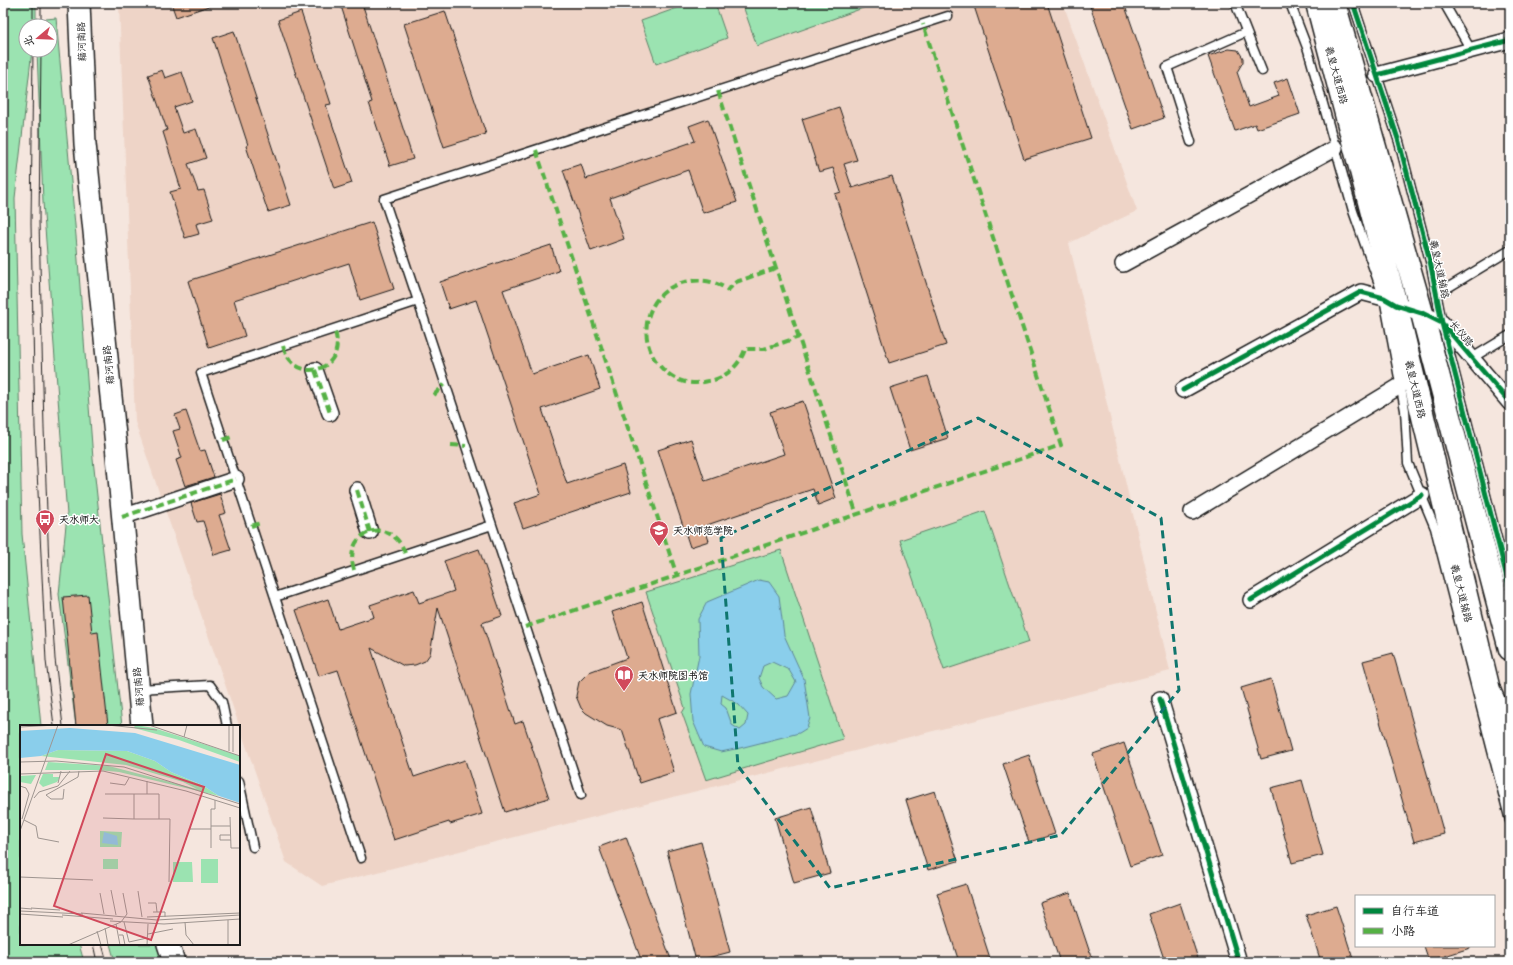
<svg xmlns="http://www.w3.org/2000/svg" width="1513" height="965" viewBox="0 0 1513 965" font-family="Delius,'LXGW WenKai TC',sans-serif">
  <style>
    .built { fill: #eed4c7 }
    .green { fill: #9be3b1; stroke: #5c8066 }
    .water { fill: #8aceeb; stroke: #5e8798; fill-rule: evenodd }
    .building { fill: #ddab90; stroke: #1c1c1c }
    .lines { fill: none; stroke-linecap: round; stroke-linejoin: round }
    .lane-casing { stroke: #1c1c1c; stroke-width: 11 }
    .street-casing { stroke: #1c1c1c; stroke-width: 18 }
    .secondary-casing { stroke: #1c1c1c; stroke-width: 24 }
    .primary-casing { stroke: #1c1c1c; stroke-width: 25 }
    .highway-casing { stroke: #1c1c1c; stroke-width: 25 }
    .lane { stroke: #fff; stroke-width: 8 }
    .street { stroke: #fff; stroke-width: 15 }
    .secondary { stroke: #fff; stroke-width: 21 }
    .primary { stroke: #fff; stroke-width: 22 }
    .highway { stroke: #fff; stroke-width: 22 }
    .tram { stroke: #1c1c1c; stroke-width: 1 }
    .quiet { stroke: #55b145; stroke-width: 4; stroke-dasharray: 8 4; stroke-linecap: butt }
    .cycleway-casing { stroke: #fff; stroke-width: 8 }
    .cycleway { stroke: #00873e; stroke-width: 5 }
    .marked { fill: none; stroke: #0f766e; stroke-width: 3; stroke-dasharray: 8 5; stroke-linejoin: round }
    .labels { text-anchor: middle; stroke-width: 3; stroke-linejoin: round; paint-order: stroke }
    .street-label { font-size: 10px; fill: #1c1c1c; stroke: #fff }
    .poi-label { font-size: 10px; font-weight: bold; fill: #1c1c1c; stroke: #fff; text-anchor: start }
    .inset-road { fill: none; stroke: #9e9590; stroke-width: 1 }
    .view { fill: #d1495b; fill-opacity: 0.15; stroke: #d1495b; stroke-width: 2 }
    .inset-edge { fill: none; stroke: #1c1c1c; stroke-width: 2 }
  </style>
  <rect width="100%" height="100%" fill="#f5e6de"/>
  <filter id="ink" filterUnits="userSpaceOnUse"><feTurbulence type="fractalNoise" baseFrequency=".025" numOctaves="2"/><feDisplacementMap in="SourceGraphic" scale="8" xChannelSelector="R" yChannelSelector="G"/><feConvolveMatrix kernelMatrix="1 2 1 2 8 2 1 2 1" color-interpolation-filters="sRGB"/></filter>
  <g filter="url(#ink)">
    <!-- built -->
    <path class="built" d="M119 3H1063L1137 211 1069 243 1170 671 322 886 286 862 135 422Z"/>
    <!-- green -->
    <path class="green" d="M3 3H36V20L56 18 77 247 93 459 122 726H76L59 594 67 515 43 202 37 50H50V26H36V23L35 26H26V50H32L15 198 22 534 41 726H21V944H79L84 962H3Z
      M691 3H715L727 38 656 64 641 21Z
      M742 3H877L757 46Z
      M985 511 1029 642 944 670 900 540Z
      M781 550 843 739 706 780 682 713 685 708 646 592Z
      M110 944H159L163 962H115Z"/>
    <!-- water -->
    <path class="water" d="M759 580 769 582 779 596 784 635 804 679 810 718 807 728 799 733 740 748 721 752 704 747 693 721 691 694 699 656 698 619 707 602ZM772 662 789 670 796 682 788 696 776 699 763 687 759 678 763 666ZM722 695 738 704 748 715 746 725 740 730 732 725 726 708 721 704Z"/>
    <!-- building -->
    <path class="building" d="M171 3H211L212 5 176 17Z
      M340 3H362L413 159 390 166 369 103 372 102Z
      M973 3H1047L1091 138 1024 159Z
      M1089 3H1124L1164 118 1133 129Z
      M445 11 486 134 444 147 404 24Z
      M301 12 331 104 326 105 352 183 334 189 278 20Z
      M234 31 291 205 268 212 246 146 248 145 213 38Z
      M1229 49 1238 50 1243 58V62L1237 72 1249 107 1279 96 1274 83 1288 78 1300 114 1257 129 1255 124 1235 131 1208 56Z
      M162 70 165 78 182 72 192 101 174 107 183 133 196 129 206 158 188 164 198 191 204 190 213 219 196 224 199 234 185 238 170 192 181 189 163 132 167 130 148 75Z
      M839 107 857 160 844 164 852 188 892 176 946 345 889 363 835 194 841 192 833 168 819 172 802 119Z
      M708 119 737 202 703 213 688 170 610 198 624 239 591 251 563 170 581 164 586 179 695 141 689 126Z
      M372 222 394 289 360 300 349 263 234 300 245 336 209 348 188 281Z
      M551 245 559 271 503 290 532 374 589 355 600 389 542 409 567 484 623 465 631 492 523 528 514 503 541 494 476 300 449 309 440 282Z
      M928 376 948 438 910 450 890 388Z
      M803 401 836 498 818 505 813 489 704 526 709 541 690 547 658 450 691 439 705 481 784 454 770 412Z
      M186 411 200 451 205 450 214 477 185 486 176 460 182 458 173 431 180 429 175 415Z
      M220 494 226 513 219 515 231 550 214 555 203 521 197 522 191 503Z
      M479 549 502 616 482 623 515 724 523 721 549 798 505 812 438 608 430 654 425 661 415 665 404 666 371 648 414 777 465 760 482 814 450 824 449 822 394 840 338 670 319 676 296 610 328 599 338 629 374 617 370 605 414 590 419 603 454 591 444 561Z
      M88 595 92 633 98 632 108 726H76L63 597Z
      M642 602 677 712 657 719 674 772 640 783 622 730 607 726 586 713 581 708 576 696 579 682 589 672 627 658 612 612Z
      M1393 653 1444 834 1414 842 1363 661Z
      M1271 679 1291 751 1261 759 1241 688Z
      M1124 743 1162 855 1130 866 1093 754Z
      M1029 755 1055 834 1029 842 1003 764Z
      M1302 780 1323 855 1292 863 1271 788Z
      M935 791 958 861 928 870 906 800Z
      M811 807 830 873 794 883 775 818Z
      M626 837 672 962H642L599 847Z
      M701 842 730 952 696 961 667 851Z
      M966 884 990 958 977 962H959L937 893Z
      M1070 893 1093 962H1060L1040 903Z
      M1180 903 1199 962H1165L1149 914Z
      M1336 906 1354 962H1321L1306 915Z
      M1424 946H1470V948L1429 961Z"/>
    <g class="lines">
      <defs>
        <path id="lane" d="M1235 3 1262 71
          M1290 3 1308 50 1353 211 1384 298 1405 410 1408 463 1435 528 1510 821
          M1353 3 1399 142 1430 261 1442 323 1510 589
          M1444 3 1471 50
          M1191 142 1167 67 1246 32
          M1436 292 1444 290 1510 250
          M418 301 384 199 948 16
          M1472 358 1510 335
          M492 525 581 795
          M275 597 492 525 418 301 201 373C254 535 308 696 361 858
          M139 689 210 685 222 702 227 726
          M239 781 253 847"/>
        <path id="street" d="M1377 75 1510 40
          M1123 264 1335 148
          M315 370 330 413
          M1183 390 1361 292 1384 298 1396 305 1422 313 1442 323 1510 403
          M357 490 370 532
          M1192 512 1400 386
          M122 517 236 479
          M1251 600 1422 495
          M1160 699 1239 962"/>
        <path id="secondary" d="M79 3 85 144 116 445 142 726
          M168 944 174 962"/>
        <path id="primary" d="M1317 3 1396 305 1510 777
          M1334 3 1422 313 1510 649"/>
        <path id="highway" d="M1486 684 1510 736"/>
      </defs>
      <!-- lane casing -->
      <use href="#lane" class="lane-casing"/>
      <!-- street casing -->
      <use href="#street" class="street-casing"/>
      <!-- secondary casing -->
      <use href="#secondary" class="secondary-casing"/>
      <!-- primary casing -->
      <use href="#primary" class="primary-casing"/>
      <!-- highway casing -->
      <use href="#highway" class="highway-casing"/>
      <!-- lane -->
      <use href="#lane" class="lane"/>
      <!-- street -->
      <use href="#street" class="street"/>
      <!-- secondary -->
      <use href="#secondary" class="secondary"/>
      <!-- primary -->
      <use href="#primary" class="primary"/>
      <!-- highway -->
      <use href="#highway" class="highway"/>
      <!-- tram -->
      <path class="tram" d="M33 26V3
        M41 26V3
        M33 50 31 223 35 428 46 661 54 726
        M41 50 39 221 44 428 49 567 55 659 63 726
        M93 944 97 962
        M102 944 107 962"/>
      <!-- quiet -->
      <path class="quiet" d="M718 91 857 515
        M536 150 677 576
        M776 268 736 282 728 290C717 282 704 279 691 281 645 286 631 343 666 372 673 378 683 383 693 383 698 383 704 382 708 381 724 380 741 364 745 349H764L799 337
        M283 346C295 388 350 370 334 329
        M315 370 330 413
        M434 395 445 384
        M223 440 232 437
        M451 445 466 446
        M357 490 370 532
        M122 517 236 479
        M251 526 261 523
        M354 570C342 530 391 514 405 553
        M525 627 1061 445 923 24"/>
      <defs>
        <path id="cycleway" d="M1353 3 1399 142 1430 261 1442 323 1510 589
          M1377 75 1510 40
          M1183 390 1361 292 1384 298 1396 305 1422 313 1442 323 1510 403
          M1251 600 1422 495
          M1160 699 1239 962"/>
      </defs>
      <!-- cycleway casing -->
      <use href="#cycleway" class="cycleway-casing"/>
      <!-- cycleway -->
      <use href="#cycleway" class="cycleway"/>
    </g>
  </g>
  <!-- marked area -->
  <path class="marked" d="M978 418 1161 518 1179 690 1061 835 830 888 738 766 721 538Z"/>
  <!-- icons -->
  <defs>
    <symbol id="bus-pin" viewBox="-11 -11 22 30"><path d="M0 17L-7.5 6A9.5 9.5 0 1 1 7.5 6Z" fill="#d1495b" stroke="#fff"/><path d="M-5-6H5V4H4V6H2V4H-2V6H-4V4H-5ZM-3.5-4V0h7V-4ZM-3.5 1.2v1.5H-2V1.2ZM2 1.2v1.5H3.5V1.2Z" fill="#fff"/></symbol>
    <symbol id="university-pin" viewBox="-11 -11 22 30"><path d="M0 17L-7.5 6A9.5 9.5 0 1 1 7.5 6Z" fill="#d1495b" stroke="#fff"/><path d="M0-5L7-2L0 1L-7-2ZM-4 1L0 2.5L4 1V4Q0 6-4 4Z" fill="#fff"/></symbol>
    <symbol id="library-pin" viewBox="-11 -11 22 30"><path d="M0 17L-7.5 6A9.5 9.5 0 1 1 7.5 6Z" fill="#d1495b" stroke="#fff"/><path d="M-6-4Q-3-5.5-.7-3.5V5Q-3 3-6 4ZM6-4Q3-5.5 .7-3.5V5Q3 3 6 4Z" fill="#fff"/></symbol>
  </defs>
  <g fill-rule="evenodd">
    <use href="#bus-pin" x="34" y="508" width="22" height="30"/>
    <use href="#university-pin" x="648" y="519" width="22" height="30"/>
    <use href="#library-pin" x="613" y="664" width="22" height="30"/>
  </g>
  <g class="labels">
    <!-- street labels -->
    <g class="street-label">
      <text transform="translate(81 42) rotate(-92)" y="4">藉河南路</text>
      <text transform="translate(1337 75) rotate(75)" y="4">羲皇大道西路</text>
      <text transform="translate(1440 269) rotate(78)" y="4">羲皇大道辅路</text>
      <text transform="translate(1462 333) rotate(50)" y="4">长仪路</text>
      <text transform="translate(108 365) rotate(-96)" y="4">藉河南路</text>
      <text transform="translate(1416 389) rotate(77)" y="4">羲皇大道西路</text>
      <text transform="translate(1462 593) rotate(76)" y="4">羲皇大道辅路</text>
      <text transform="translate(138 687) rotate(-95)" y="4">藉河南路</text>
    </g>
    <!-- poi labels -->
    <g class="poi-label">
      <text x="59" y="523">天水师大</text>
      <text x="673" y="534">天水师范学院</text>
      <text x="638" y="679">天水师院图书馆</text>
    </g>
  </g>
  <!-- overview -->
  <g transform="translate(20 725)">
    <rect width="220" height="220" fill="#f5e6de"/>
    <path d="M115 0 134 3 220 31V37L159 15 114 3ZM38 25 107 26 135 36 151 47 182 60 199 71 99 47 77 45H25L28 37 89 41 177 64 163 57 106 40 21 31ZM23 49H33V52H40L37 57 23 62 19 58ZM16 50 11 59 0 57V51ZM80 106 102 107 101 122H80ZM83 134H98V144H83ZM181 134H198V158H181ZM153 137H172L173 157H153Z" fill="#9be3b1"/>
    <path d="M50 3 115 8 220 40V78L199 71 182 60 151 47 135 36 107 26 38 25 21 31 0 33V6ZM84 107 97 111 98 120 82 118Z" fill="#8aceeb"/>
    <path class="inset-road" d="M87 0 137 5M129 0 220 31M209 0V26M213 0V27M0 2 36 0M164 12 167 0M0 37 36 36 104 42 220 79M0 49 83 46 166 66 220 83M38 58 41 46M90 58 105 60 109 53M0 61 6 63 9 69 2 94M44 64 43 74H31L26 70 58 52 59 46M85 69H139V94H114V69M127 69V56M14 73 19 67 38 61 50 46M210 92 211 123H220M83 93 114 94M139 94H150L149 157M4 95 16 101 18 113 39 117M191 101H210M170 104H191M0 106 38 0M211 110H200V115H211M191 123V84H195V75M0 152 73 155M91 165 96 190M118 166 122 192M80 168 84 189M128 178H136L137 187M0 183 12 184M11 183 40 185M0 186 63 189M133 187H145V192M61 188 137 195 220 190M0 189 43 192M42 190 93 194M127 192 220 188M90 196 144 199 220 194M104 197 109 217 127 213M165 197 166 210 174 220M96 199 100 220M85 203 88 220M77 206 81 220M128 209 153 204M99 210H103L105 220M48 220 101 197 107 189 103 168M127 220 128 199M208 220V195"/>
    <path class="view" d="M86 29 184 62 131 215 34 181Z"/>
    <rect width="220" height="220" class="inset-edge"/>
  </g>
  <!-- margin -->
  <rect width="1513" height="965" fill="none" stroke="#fff" stroke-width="16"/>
  <rect x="8" y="8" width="1497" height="949" fill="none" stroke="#1c1c1c" stroke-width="1.5" filter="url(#ink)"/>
  <!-- legend -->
  <rect x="1355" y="895" width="140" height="52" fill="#ffffff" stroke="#a4a4a4"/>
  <rect x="1363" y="908" width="20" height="6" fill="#00873e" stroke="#a4a4a4"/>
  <text x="1391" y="915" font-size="12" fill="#1c1c1c">自行车道</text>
  <rect x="1363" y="928" width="20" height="6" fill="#55b145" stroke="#a4a4a4"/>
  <text x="1391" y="935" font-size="12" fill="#1c1c1c">小路</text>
  <!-- north arrow -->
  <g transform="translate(38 38) rotate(251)"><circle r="19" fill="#ffffff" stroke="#a4a4a4"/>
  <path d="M0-3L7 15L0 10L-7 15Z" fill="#d1495b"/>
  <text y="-6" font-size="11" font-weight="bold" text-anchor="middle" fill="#1c1c1c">北</text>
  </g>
</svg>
